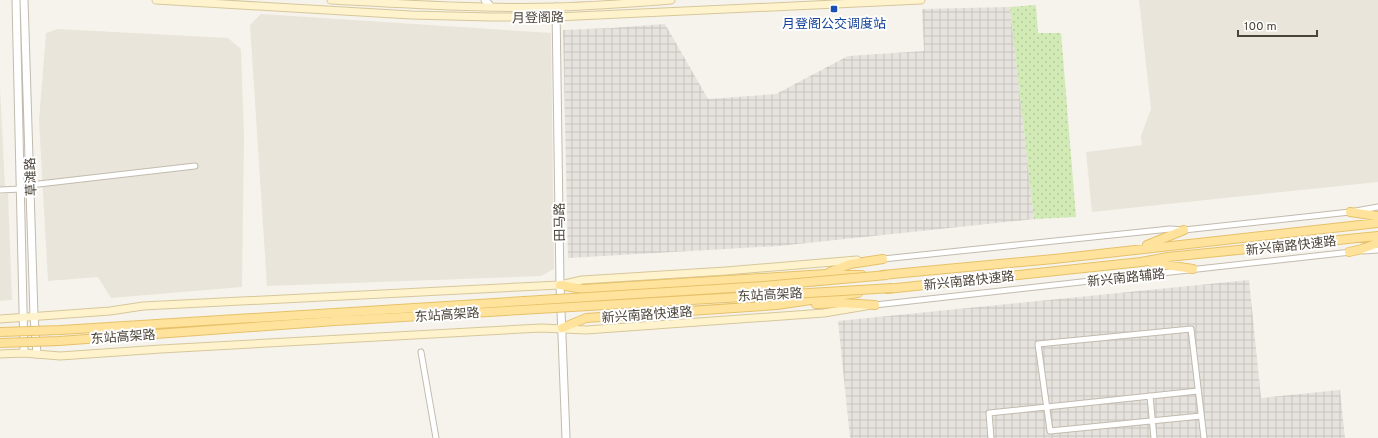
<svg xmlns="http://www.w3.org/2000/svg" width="1378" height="438" viewBox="0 0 1378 438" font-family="Overpass,'Noto Sans SC',sans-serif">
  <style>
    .residential { fill: #eae5da }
    .industrial { fill: url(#industrial-grid) }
    .grass { fill: url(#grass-dots) }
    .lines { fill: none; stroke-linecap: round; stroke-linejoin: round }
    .minor-casing { stroke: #c2bbae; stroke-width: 7 }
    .tertiary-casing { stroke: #c2bbae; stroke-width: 9 }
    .secondary-casing { stroke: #d6c79b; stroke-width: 9 }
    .primary-casing { stroke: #e6c16a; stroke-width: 10 }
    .minor { stroke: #fff; stroke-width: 5 }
    .tertiary { stroke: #fff; stroke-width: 7 }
    .secondary { stroke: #fff3cd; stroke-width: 7 }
    .primary { stroke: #ffe39c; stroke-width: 8 }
    .primary-bridge-casing { stroke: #e6c16a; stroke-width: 10; stroke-linecap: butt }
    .primary-bridge { stroke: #ffe39c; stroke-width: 8 }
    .transit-dot { fill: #1a4fb4; stroke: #fff; stroke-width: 1.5 }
    .labels { text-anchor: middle; stroke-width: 4; stroke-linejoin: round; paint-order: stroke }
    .street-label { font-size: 13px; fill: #4b4439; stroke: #fff }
    .transit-label { font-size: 13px; fill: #164399; stroke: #fff }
  </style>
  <defs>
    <pattern id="industrial-grid" width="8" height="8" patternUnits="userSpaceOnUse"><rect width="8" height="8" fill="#e6e2dd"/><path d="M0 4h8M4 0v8" fill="none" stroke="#c7c3be"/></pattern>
    <pattern id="grass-dots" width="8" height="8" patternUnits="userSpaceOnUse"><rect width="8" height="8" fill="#d2eab5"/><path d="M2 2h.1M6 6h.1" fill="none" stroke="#b6ca9c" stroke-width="1.8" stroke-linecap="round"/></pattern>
  </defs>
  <rect width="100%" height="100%" fill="#f6f3ec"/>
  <!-- residential -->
  <path class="residential" d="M1139 0H1378V182L1092 212 1086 152 1142 145 1141 136 1151 109Z
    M261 14 551 33 554 269 541 276 267 286 250 25Z
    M58 29 228 38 241 49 244 137 242 287 111 298 98 277 48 281 39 121 46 33Z
    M0 86 5 188H0Z
    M8 193 12 300 0 301V195Z"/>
  <!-- industrial -->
  <path class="industrial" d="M1010 7 1034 219 779 246 568 258 563 30 611 28 665 24 708 99 776 94 848 56 924 51 922 9Z
    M1249 280 1261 398 1340 390 1345 438H850L838 321Z"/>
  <!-- grass -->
  <path class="grass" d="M1036 5 1038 33H1061L1076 217 1034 219 1010 7Z"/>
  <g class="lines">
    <defs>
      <path id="minor" d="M30 185 195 166
        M0 190 21 189
        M1363 251 1378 250
        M883 259 1170 229 1184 230 1350 212 1378 207
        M875 305 1351 252
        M421 352 436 438
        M1150 396 1154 438
        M1201 416 1050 431 1038 344 1191 329 1204 438
        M991 438 989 413 1198 391"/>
      <path id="tertiary" d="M16 0 24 353
        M24 0 34 316 37 354
        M485 0 491 7
        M556 7 560 285 566 438"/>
      <path id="secondary" d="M156 0 411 15 491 17H556L921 0
        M331 0C406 4 481 9 556 7 594 6 633 3 671 0
        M0 319 110 311 143 306 560 285 582 280 726 271 857 260
        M0 354 24 353 60 356 161 349 541 328 586 330 824 313 866 306"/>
      <path id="primary" d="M1350 212 1378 216
        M1147 245 1184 230
        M1349 252 1362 249 1378 243
        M1152 263 1193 269
        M830 272 850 264 883 259
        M882 275 1054 259 1378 223
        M560 285 583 289 826 274 862 275
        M887 289 1141 262 1168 257 1378 236
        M816 304 841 303 875 305
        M562 328 586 318 777 305 858 293"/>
    </defs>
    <!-- minor casing -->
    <use href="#minor" class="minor-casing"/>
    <!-- tertiary casing -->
    <use href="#tertiary" class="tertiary-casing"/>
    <!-- secondary casing -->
    <use href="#secondary" class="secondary-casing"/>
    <!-- primary casing -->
    <use href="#primary" class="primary-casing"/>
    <!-- minor -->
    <use href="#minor" class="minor"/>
    <!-- tertiary -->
    <use href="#tertiary" class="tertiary"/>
    <!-- secondary -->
    <use href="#secondary" class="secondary"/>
    <!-- primary -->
    <use href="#primary" class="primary"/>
    <defs>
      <path id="primary-bridge" d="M0 332 61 330 764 286 887 275
        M0 343 59 341 335 321 893 288"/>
    </defs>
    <!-- primary-bridge casing -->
    <use href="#primary-bridge" class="primary-bridge-casing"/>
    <!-- primary-bridge -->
    <use href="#primary-bridge" class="primary-bridge"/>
  </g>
  <!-- markers -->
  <rect class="transit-dot" x="830" y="5" width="8" height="8" rx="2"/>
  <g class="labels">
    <!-- street labels -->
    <g class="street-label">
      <text transform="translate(538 17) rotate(-1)" y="5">月登阁路</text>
      <text transform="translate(30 177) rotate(-92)" y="5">草滩路</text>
      <text transform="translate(559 222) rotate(-91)" y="5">田马路</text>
      <text transform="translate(1291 245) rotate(-6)" y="5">新兴南路快速路</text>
      <text transform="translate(1126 277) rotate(-6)" y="5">新兴南路辅路</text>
      <text transform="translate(969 280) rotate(-6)" y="5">新兴南路快速路</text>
      <text transform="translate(770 294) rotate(-3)" y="5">东站高架路</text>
      <text transform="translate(447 314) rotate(-4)" y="5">东站高架路</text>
      <text transform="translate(647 314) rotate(-4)" y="5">新兴南路快速路</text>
      <text transform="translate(123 336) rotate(-4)" y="5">东站高架路</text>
    </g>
    <!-- transit labels -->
    <g class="transit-label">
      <text x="834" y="28">月登阁公交调度站</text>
    </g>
  </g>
  <!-- scale -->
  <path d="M1238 30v6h79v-6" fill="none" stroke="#4b4439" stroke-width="2"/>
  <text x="1244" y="30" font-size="12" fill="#4b4439" stroke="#ffffff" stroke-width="3" paint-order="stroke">100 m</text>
</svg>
